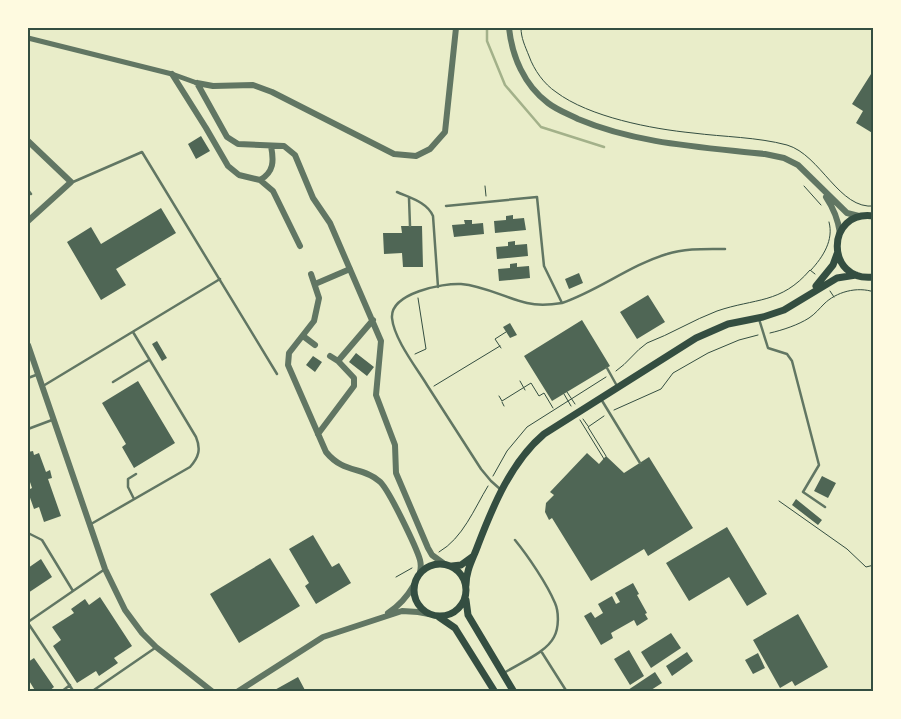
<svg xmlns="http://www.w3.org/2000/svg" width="901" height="719" viewBox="0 0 901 719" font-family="Figtree,sans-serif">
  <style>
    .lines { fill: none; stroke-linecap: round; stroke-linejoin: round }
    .stream { stroke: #a3b18a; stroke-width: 2.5 }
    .building { fill: #4f6655 }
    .path { stroke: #344e41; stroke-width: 1 }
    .service { stroke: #617663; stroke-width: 2.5 }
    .minor { stroke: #617663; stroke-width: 5 }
    .tertiary { stroke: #617663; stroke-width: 6 }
    .secondary { stroke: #344e41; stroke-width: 7 }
    .neatline { fill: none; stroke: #344e41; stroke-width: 2 }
  </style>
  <rect width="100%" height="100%" fill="#e9edc9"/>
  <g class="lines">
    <!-- stream -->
    <path class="stream" d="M487 28V41L505 85 541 127 604 147"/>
  </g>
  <!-- building -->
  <path class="building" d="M871 74 874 75V134L856 123 863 111 852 104Z
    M201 136 210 151 196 159 188 144Z
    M161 208 176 233 116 269 126 285 101 300 67 242 91 227 101 244Z
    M513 215V219L524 218 526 230 495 233 494 221 506 220V216Z
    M464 220H472V224L483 223 484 234 454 237 452 225 465 224Z
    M401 226H422L423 267H403L402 253 384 254 383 233H402Z
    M515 241V245L527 244 528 256 497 259 496 247 508 246V242Z
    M517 263V267L529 266 530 278 499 281 498 269 510 268V264Z
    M579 273 583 283 569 289 565 279Z
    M648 295 665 322 637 339 620 312Z
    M582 320 610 366 552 401 524 356Z
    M510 323 517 335 510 338 503 327Z
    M157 341 167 358 162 361 152 344Z
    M356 353 374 367 367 376 349 362Z
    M313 356 322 362 315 372 306 365Z
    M138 381 175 443 134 468 122 447 126 444 102 403Z
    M33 451 34 455 39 453 46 472 50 470 52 478 48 479 61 516 44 522 39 507 34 509 28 492V490L32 488 28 476V452Z
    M587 453 599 464 606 456 624 473 649 457 693 528 648 556 644 549 591 581 552 518 549 520 545 512 546 503 554 495 550 492Z
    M822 476 836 483 828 498 814 491Z
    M796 499 822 520 818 525 792 505Z
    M727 527 767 594 747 606 729 577 689 601 666 563Z
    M313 535 332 567 339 563 351 583 316 604 305 586 309 583 289 549Z
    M270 558 300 606 239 643 210 594Z
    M41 559 52 577 28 593V568Z
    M633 583 639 594 637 595 647 613 645 614 648 619 637 626 634 620 611 633 613 638 601 645 584 616 591 612 595 618 603 613 598 604 612 596 616 604 620 602 615 593Z
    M100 597 132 646 114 658 118 663 99 676 96 671 77 683 53 646 61 640 52 627 74 613 71 609 85 599 89 605Z
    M798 614 828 667 795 686 792 681 780 688 753 640Z
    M671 633 681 648 651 668 641 652Z
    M629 650 644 676 630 685 614 659Z
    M687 652 693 661 672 676 666 666Z
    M758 653 765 668 753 674 745 660Z
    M34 658 54 687 48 692H36L28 679V662Z
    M655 672 662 683 648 692H625Z
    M298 677 306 692H271Z"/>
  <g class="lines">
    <!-- path -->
    <path class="path" d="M521 28C521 38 525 46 529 56 534 70 544 84 556 92 589 117 652 129 693 133 724 137 757 137 787 145 821 155 839 210 874 206
      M485 186 486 196
      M804 186 821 205
      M811 270C823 257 834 240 829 222
      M830 291 834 297
      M770 333C783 330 798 325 809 318 815 314 819 309 824 304 836 292 857 286 874 292
      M501 348 495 339 506 332
      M415 354 426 349 418 298
      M616 371C628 363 635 351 647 343 671 334 693 320 717 311 755 298 781 304 810 270L815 274
      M520 381 525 390
      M434 386 500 346
      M567 392 575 404
      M564 394 571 406
      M499 396 502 401 531 383 539 396 544 393 553 408
      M502 402 504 406
      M614 410 661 389 673 373 708 353 739 340 758 335
      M604 416 588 427 606 456
      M583 419 588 426
      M580 420 604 459
      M493 476 507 451 527 427 606 377
      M779 501 847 549 866 567 874 565
      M439 552C463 538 474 509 488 486
      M396 577 412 568"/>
    <!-- service -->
    <path class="service" d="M73 182 142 152 277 374
      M28 190 31 194
      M397 192C410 198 427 202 433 216L438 287
      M409 198 410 226
      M446 206 537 197 544 266 562 303
      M759 319 768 348 787 354 792 361 819 465 803 492 825 507
      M607 368 617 386
      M28 378 36 375
      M113 382 149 360
      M43 386 220 279
      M601 399 640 463
      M28 429 52 420
      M500 489 491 481 481 469C463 441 445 413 427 385 416 367 394 339 392 318 390 293 443 283 461 284 485 286 505 298 527 303 539 306 550 305 562 303 598 291 630 265 667 254 685 248 706 249 725 249
      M134 499 128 487V479L136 474
      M91 524 190 467C199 457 201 449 196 437L133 332
      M28 533 42 540 73 591
      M28 622 105 569
      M28 623 74 692
      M541 651 567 692
      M504 673C519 663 546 653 554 637 559 628 559 612 555 603 547 584 528 556 515 540
      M61 692 70 685
      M91 692 155 648"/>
    <!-- minor -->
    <path class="minor" d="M28 38 172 74 197 83"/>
    <!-- tertiary -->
    <path class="tertiary" d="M509 28C512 56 524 85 548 103 557 110 568 114 578 119 637 144 702 147 765 154L784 158 798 165 847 213 859 216
      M172 74 206 128 228 166 239 175 260 180 273 191 300 246
      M197 83 227 137 238 144 284 146 295 155 313 198 330 223 381 341 376 395 395 445 396 473 428 548 432 555 443 563
      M197 83 213 86 253 85 272 92 394 154 416 156 430 149 445 132 456 28
      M28 141 71 182 28 221
      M260 180C274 172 274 161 271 146
      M826 197C834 209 838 219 840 233
      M311 274 319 298 314 321 289 353 288 365 326 452C344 474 362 466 379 481 388 487 417 549 420 560 421 564 421 568 420 572
      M315 284 350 269
      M303 336 315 345
      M28 345 105 569 125 610 142 633 156 647 213 692
      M338 361 373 320
      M318 434 354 386V378L338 361 330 356
      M388 613C399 606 407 597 414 585
      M237 692 323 637 402 611 418 612 429 614"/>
    <!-- secondary -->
    <path class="secondary" d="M874 216C825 209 825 283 874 277
      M816 286 833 265 837 254
      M414 590a26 26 0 1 1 52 0a26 26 0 1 1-52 0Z
      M452 566 461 565 472 557
      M466 585C466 570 473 559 478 545 493 506 511 462 544 434L696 338 728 324 763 317 784 310 837 278 856 275
      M466 600 468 615 514 692
      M439 617 455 628 495 692"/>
  </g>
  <!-- border -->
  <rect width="901" height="719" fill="none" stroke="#fefae0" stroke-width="58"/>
  <rect x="29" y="29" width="843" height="661" class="neatline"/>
</svg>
